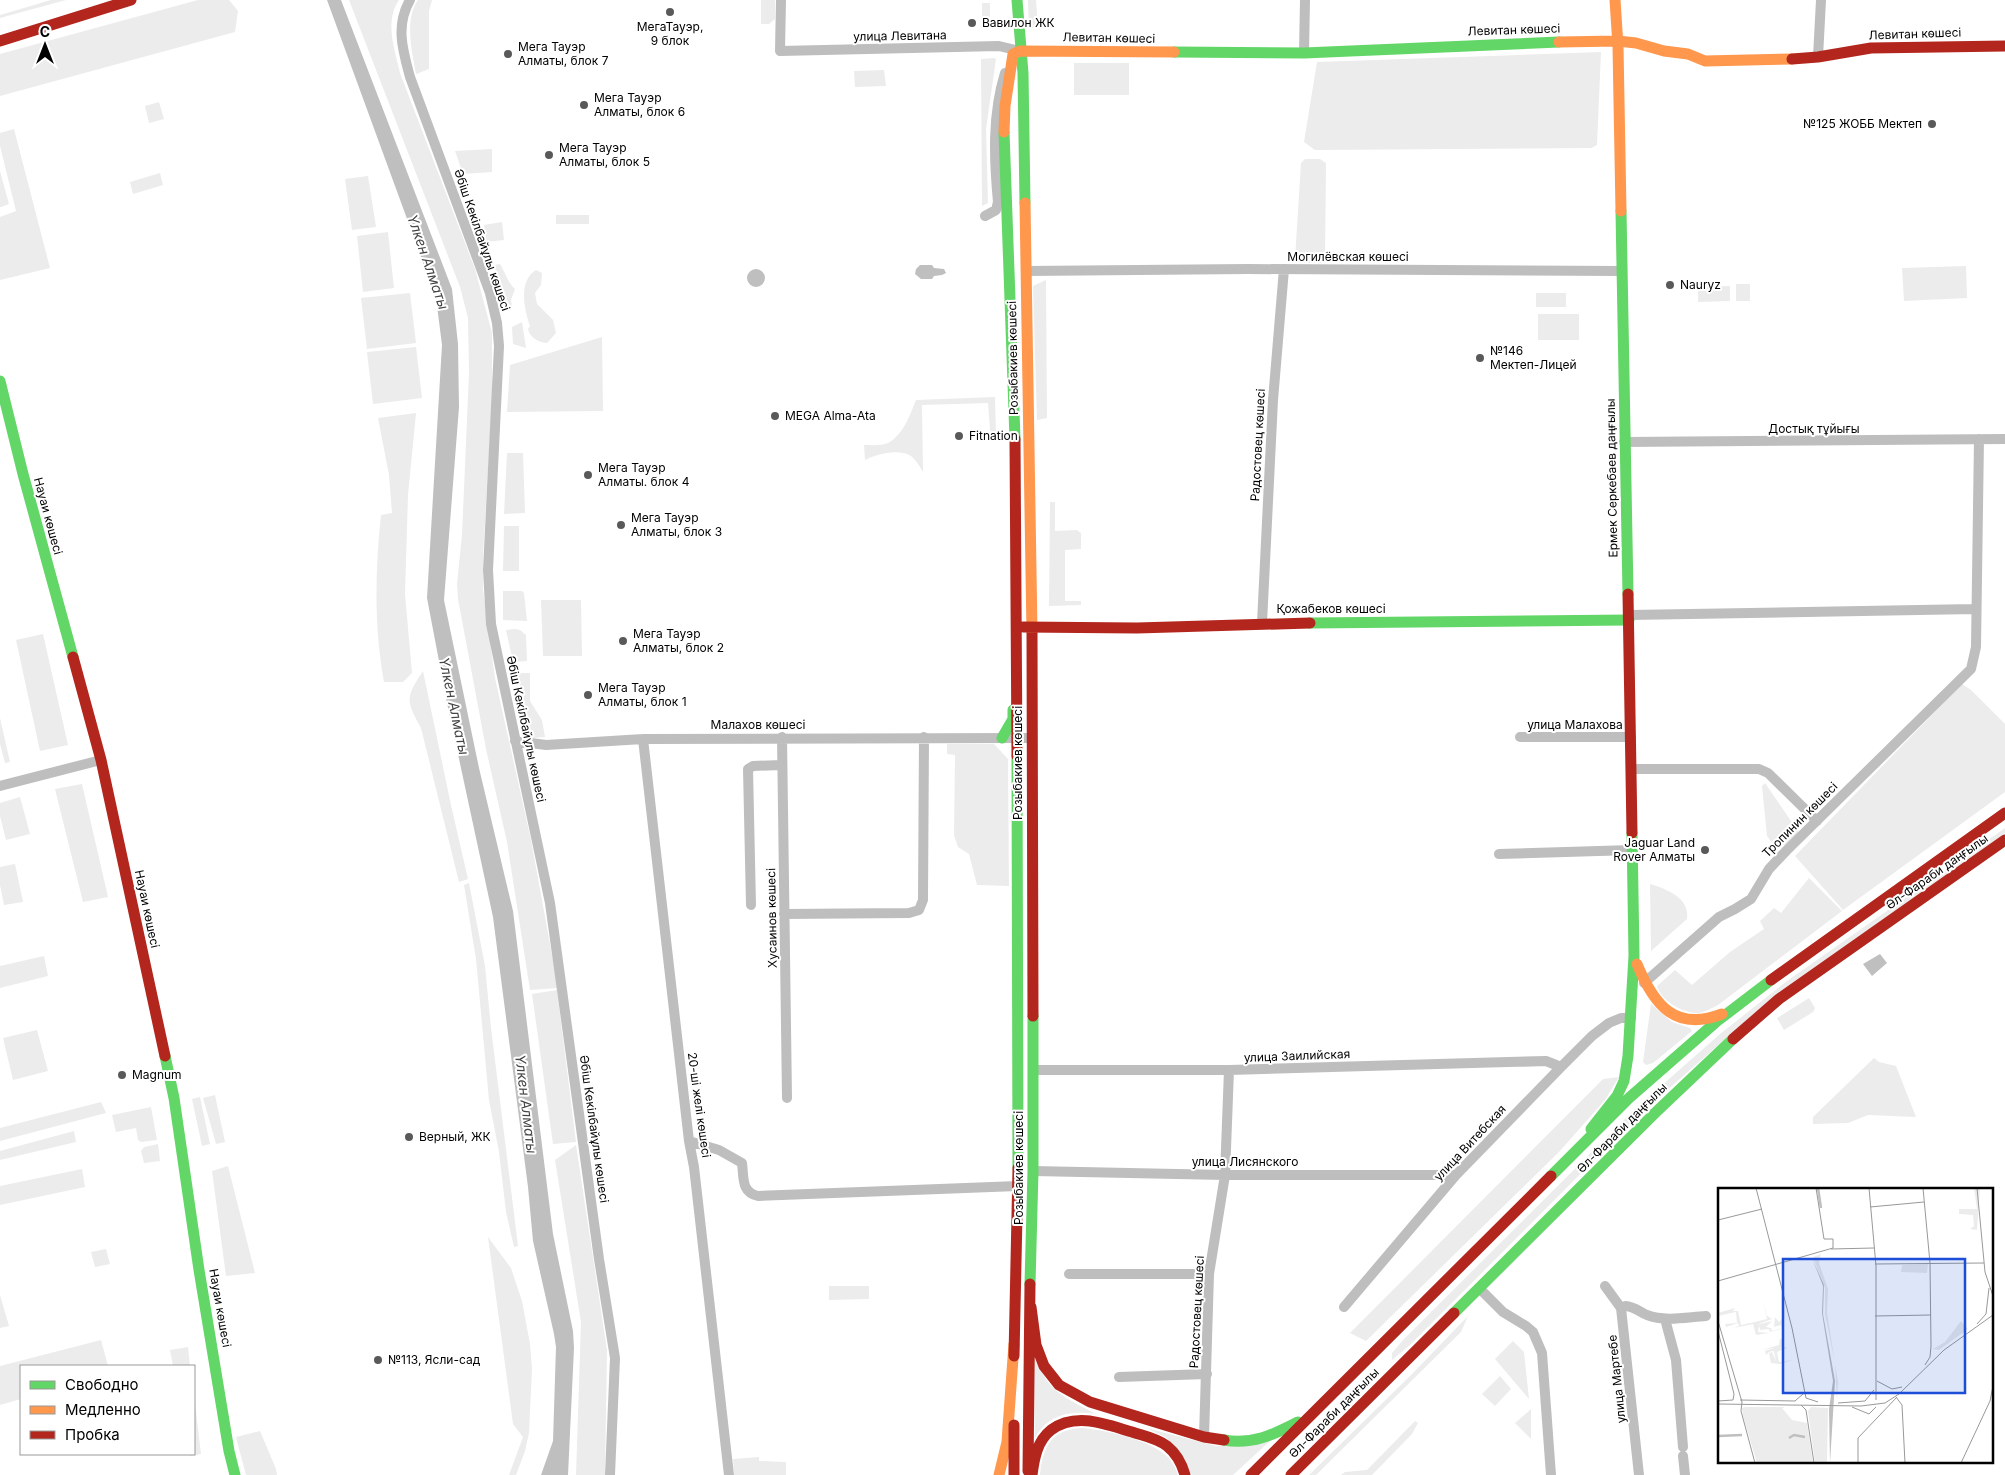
<svg xmlns="http://www.w3.org/2000/svg" width="2005" height="1475" viewBox="0 0 2005 1475" font-family="Inter,sans-serif">
  <style>
    .green { fill: #ececec }
    .water { fill: #bfbfbf }
    .lines { fill: none; stroke-linecap: round; stroke-linejoin: round }
    .street { stroke: #bebebe; stroke-width: 10 }
    .fast { stroke: #63d668; stroke-width: 11 }
    .slow { stroke: #ff974d; stroke-width: 11 }
    .jam { stroke: #b3261e; stroke-width: 11 }
    .poi-dot { fill: #595959; stroke: #fff; stroke-width: 2 }
    .labels { text-anchor: middle; stroke-width: 4; stroke-linejoin: round; paint-order: stroke }
    .poi-label { font-size: 12px; fill: #000; stroke: #fff; text-anchor: start }
    .street-label { font-size: 12px; fill: #000; stroke: #fff }
    .water-label { font-size: 14px; font-style: italic; fill: #444; stroke: #fff }
    .inset-river { fill: none; stroke: #bfbfbf; stroke-width: 2.5 }
    .inset-road { fill: none; stroke: #999; stroke-width: 1 }
    .view { fill: #1d4ed8; fill-opacity: 0.15; stroke: #1d4ed8; stroke-width: 2.5 }
    .inset-edge { fill: none; stroke: #000; stroke-width: 2.5 }
  </style>
  <rect width="100%" height="100%" fill="#fff"/>
  <!-- green -->
  <path class="green" d="M51 0H66L0 18V15Z
    M198 0H229L238 11 235 32 0 96V54Z
    M349 0H399C384 22 395 50 400 73L475 269 492 333V401L483 556V589L495 678 531 840 558 988 530 990 507 842 486 749 458 599 457 584 462 535 469 373 468 318 460 287Z
    M418 0H432L429 11V69L416 74C412 51 404 20 418 0Z
    M761 0H775V19L769 24H761Z
    M1028 0H1036L1038 28H1029Z
    M982 3H990V24H982Z
    M1601 52 1597 145 1591 148 1315 150 1304 142 1317 62Z
    M994 58 996 59 986 129 988 203 982 206 981 59Z
    M1074 63H1129V95H1074Z
    M884 70 886 86 855 87 854 71Z
    M159 102 164 119 149 123 145 106Z
    M14 129 50 268 0 280V217L16 211 0 146V133Z
    M492 149V172L463 174 455 151Z
    M1305 159H1320L1326 163 1325 259 1321 263H1300L1295 259 1301 163Z
    M0 171 9 204 1 207H0Z
    M160 173 163 185 133 194 130 182Z
    M368 176 376 227 352 230 345 179Z
    M556 215H589V224H556Z
    M502 222 504 240 486 242 484 225Z
    M388 232 394 288 363 292 357 236Z
    M500 264C505 272 508 283 515 289L511 300 512 306 507 307 494 265Z
    M1966 266 1967 298 1904 301 1902 268Z
    M536 270 542 273 541 285 535 293 537 304 553 320 556 333 547 343C538 342 530 338 528 329L530 326C524 309 518 281 536 270Z
    M1046 280 1047 418 1037 420 1033 286Z
    M1736 284H1750V301H1736Z
    M1730 286V301L1698 302V287Z
    M410 293 416 343 367 349 361 298Z
    M1536 293H1566V307H1536Z
    M1538 314H1579V340H1538Z
    M522 322 526 348 513 344 512 327Z
    M602 337 603 411 507 412 510 365Z
    M416 347 422 398 373 404 367 352Z
    M995 397 996 436 990 430 988 403 922 405 923 472C920 467 916 460 911 456 900 448 875 454 865 460L864 445C871 445 882 446 888 443 904 434 910 415 916 400Z
    M416 413 408 495 405 594 412 673 403 682H384C374 627 375 571 381 515L392 513 389 475 378 418Z
    M507 453H523L525 513 504 514Z
    M1050 502H1055V531L1077 530 1081 533V549L1065 550V601H1081V605L1049 606Z
    M504 526H519V571H503Z
    M503 591H522L524 593 527 621 503 620Z
    M541 600H581L582 656H543Z
    M515 629 520 630 526 635 527 661 513 662 506 630Z
    M43 634 68 745 40 751 16 640Z
    M423 671 451 805 468 879 459 882 421 728C406 701 405 698 423 671Z
    M517 673H530V701L542 720 545 737 532 738Z
    M1962 684 1971 690 2005 724V792L1843 910 1795 856Z
    M0 718 10 762 5 763 0 744Z
    M947 744H994L1008 759 1009 886 977 885 969 854 958 847 954 835 955 755 947 754Z
    M1765 783 1800 834 1785 845 1773 844 1767 836 1762 786Z
    M82 784 108 897 83 902 55 789Z
    M20 797 30 834 6 840 0 816V803Z
    M2005 828V833L1725 1039 1639 1115 1410 1345 1392 1360V1353L1404 1339 1635 1109 1720 1034 1787 981Z
    M15 864 23 902 4 905 0 885V867Z
    M1809 878 1842 911 1718 1005C1712 1008 1705 1012 1699 1013 1684 1014 1661 1001 1657 986L1675 970 1692 985 1730 952 1764 929 1760 921 1774 908 1781 913Z
    M469 883 485 966 491 1028 518 1246 514 1247 506 1212 499 1152 489 1100 476 959 464 885Z
    M1650 884C1667 889 1690 898 1687 919L1651 951Z
    M44 956 48 976 0 988V966Z
    M557 990 576 1142 553 1144 532 994Z
    M1809 998 1815 1008 1813 1012 1784 1030 1777 1018Z
    M1651 1004 1672 1022 1690 1028 1692 1031 1653 1063 1646 1065 1643 1062Z
    M37 1030 48 1071 13 1080 3 1038Z
    M1874 1058 1879 1062 1896 1066 1916 1117 1868 1115 1848 1123 1813 1124V1117Z
    M1619 1077 1605 1100 1559 1152 1366 1341 1350 1333 1603 1079Z
    M215 1095 225 1142 216 1144 203 1098Z
    M200 1097 210 1144 202 1146 192 1099Z
    M101 1102 106 1113 0 1141V1128Z
    M151 1107 157 1140 141 1142 138 1140 136 1128 116 1132 112 1115Z
    M74 1131 76 1142 0 1160V1151Z
    M158 1144 160 1161 144 1163 141 1151 144 1147Z
    M576 1145 607 1350 605 1475H576L581 1322 555 1160Z
    M228 1166 255 1273 226 1276 212 1171Z
    M82 1169 85 1187 0 1205V1186Z
    M488 1237 511 1268 522 1301 530 1344 532 1369 529 1433 525 1451 516 1475H509L523 1437 513 1424Z
    M106 1249 110 1264 95 1267 91 1252Z
    M829 1286H869V1299L829 1300Z
    M0 1295 9 1326 0 1328Z
    M1468 1316 1461 1332 1316 1475H1309L1413 1373Z
    M101 1340 108 1366H21V1399L0 1405V1366Z
    M1513 1341 1524 1352 1529 1399 1495 1359Z
    M188 1347 190 1366H173L170 1350Z
    M1034 1356C1048 1392 1064 1397 1096 1414 1071 1410 1048 1414 1035 1438Z
    M1500 1376 1511 1389 1495 1406 1482 1394Z
    M194 1395 201 1454 190 1456V1454H194Z
    M1531 1409V1439L1515 1423Z
    M1415 1421 1418 1423 1412 1434 1372 1475H1341L1345 1472 1367 1470Z
    M1082 1428C1106 1430 1152 1440 1169 1458 1173 1463 1176 1469 1178 1475H1040C1043 1446 1051 1430 1082 1428Z
    M1146 1428 1216 1446 1270 1441 1233 1475H1192L1167 1438Z
    M260 1431 276 1469 277 1475H246L236 1437Z
    M759 1457V1461L786 1462V1475H734L733 1459Z"/>
  <!-- water -->
  <path class="water" d="M327 0H341L452 289 458 344 459 407 444 600 479 768 513 911 553 1234 573 1331 574 1348 568 1475H541L553 1441 556 1347 554 1334 533 1241 528 1187 493 917 447 703 427 598 442 345 436 298Z
    M920 265H932L934 268 944 269 946 273 942 275 934 276 932 279H921L915 274 916 269Z
    M747 278a9 9 0 1 1 18 0a9 9 0 1 1-18 0Z
    M1880 954 1887 963 1872 976 1863 964Z"/>
  <g class="lines">
    <!-- street -->
    <path class="street" d="M410 0C395 26 403 51 410 77L490 293 497 323 499 346 488 570 491 624 550 903 599 1259 615 1358 610 1475
      M781 0 780 51 999 46 1020 51
      M1304 53 1305 0
      M1818 57 1821 0
      M985 216 996 210 998 202C994 159 992 115 1005 73
      M1026 271 1248 269 1622 271
      M1624 442 2005 439
      M1629 615 1975 609
      M1262 623 1273 400 1284 269
      M782 737 787 1098
      M1520 737H1631
      M643 739 689 1141 694 1167 729 1475
      M515 741 546 745 643 739 1032 738
      M1631 769H1759L1768 773 1817 821
      M0 786 101 760
      M1499 854 1632 850
      M751 905 748 769 753 766 781 765
      M784 914 909 913 919 910 923 900 924 737
      M1644 983 1719 917 1735 909 1751 899 1769 869 1787 850 1971 669 1976 647 1979 439
      M1033 1070H1229L1546 1061 1561 1067
      M689 1141 719 1150 742 1163C744 1178 741 1192 758 1196L1018 1186
      M1033 1171 1225 1175H1456
      M1069 1274H1209
      M1605 1286 1621 1308 1639 1475
      M1480 1289 1503 1312 1526 1326 1533 1332 1542 1353 1551 1475
      M1344 1307 1456 1175 1561 1067 1592 1036 1609 1023 1621 1018H1631
      M1621 1308 1626 1306C1635 1307 1640 1312 1647 1315 1666 1322 1687 1317 1706 1316
      M1665 1319 1676 1360 1683 1447
      M1119 1377 1207 1374
      M1204 1437 1209 1274 1225 1175 1229 1070
      M1683 1456 1685 1475"/>
    <!-- fast -->
    <path class="fast" d="M1017 0 1023 73 1025 203
      M1174 52 1304 53 1559 42
      M1004 132 1015 439
      M1621 211 1628 594
      M0 381 23 474 73 657
      M1310 623 1629 620
      M1002 738 1013 719V710
      M1017 756 1018 1168
      M165 1056 174 1098 199 1270 229 1451 235 1475
      M1591 1129 1617 1096 1624 1081 1628 1056 1634 956 1632 833
      M1551 1176 1629 1098 1716 1022 1771 980
      M1030 1284 1033 1171V1016
      M1454 1313 1655 1113 1733 1039
      M1224 1440C1252 1445 1273 1435 1298 1422"/>
    <!-- slow -->
    <path class="slow" d="M1615 0 1618 46 1621 211
      M1559 42 1618 41 1636 43 1664 51 1688 54 1705 61 1792 59
      M1004 132 1005 106 1013 54 1020 51 1174 52
      M1025 203 1032 632
      M1637 964C1654 1005 1675 1032 1722 1014
      M999 1475 1007 1442 1014 1344"/>
    <!-- jam -->
    <path class="jam" d="M0 41 131 0
      M1792 59 1818 57 1871 48 2005 46
      M1015 439 1017 756
      M1628 594 1632 833
      M1023 627 1137 628 1310 623
      M1032 632 1033 1016
      M73 657 101 760 165 1056
      M1771 980 2005 813
      M1733 1039 1779 999 2005 840
      M1031 1307 1036 1345 1044 1366 1059 1385 1090 1402 1204 1437 1224 1440
      M1014 1356 1018 1168
      M1014 1425V1475
      M1028 1471 1030 1284
      M1032 1475C1034 1459 1037 1441 1051 1430 1076 1412 1105 1424 1132 1432 1144 1436 1157 1438 1167 1446 1177 1454 1182 1464 1185 1475
      M1251 1475 1551 1176
      M1291 1475 1454 1313"/>
  </g>
  <!-- markers -->
  <g class="poi-dot">
    <circle cx="670" cy="12" r="5"/>
    <circle cx="972" cy="23" r="5"/>
    <circle cx="508" cy="54" r="5"/>
    <circle cx="584" cy="105" r="5"/>
    <circle cx="1932" cy="124" r="5"/>
    <circle cx="549" cy="155" r="5"/>
    <circle cx="1670" cy="285" r="5"/>
    <circle cx="1480" cy="358" r="5"/>
    <circle cx="775" cy="416" r="5"/>
    <circle cx="959" cy="436" r="5"/>
    <circle cx="588" cy="475" r="5"/>
    <circle cx="621" cy="525" r="5"/>
    <circle cx="623" cy="641" r="5"/>
    <circle cx="588" cy="695" r="5"/>
    <circle cx="1705" cy="850" r="5"/>
    <circle cx="122" cy="1075" r="5"/>
    <circle cx="409" cy="1137" r="5"/>
    <circle cx="378" cy="1360" r="5"/>
  </g>
  <g class="labels">
    <!-- poi labels -->
    <g class="poi-label">
      <text x="982" y="27">Вавилон ЖК</text>
      <text x="670" y="31" text-anchor="middle">МегаТауэр,<tspan x="670" dy="14">9 блок</tspan></text>
      <text x="518" y="51">Мега Тауэр<tspan x="518" dy="14">Алматы, блок 7</tspan></text>
      <text x="594" y="102">Мега Тауэр<tspan x="594" dy="14">Алматы, блок 6</tspan></text>
      <text x="1922" y="128" text-anchor="end">№125 ЖОББ Мектеп</text>
      <text x="559" y="152">Мега Тауэр<tspan x="559" dy="14">Алматы, блок 5</tspan></text>
      <text x="1680" y="289">Nauryz</text>
      <text x="1490" y="355">№146<tspan x="1490" dy="14">Мектеп-Лицей</tspan></text>
      <text x="785" y="420">MEGA Alma-Ata</text>
      <text x="969" y="440">Fitnation</text>
      <text x="598" y="472">Мега Тауэр<tspan x="598" dy="14">Алматы. блок 4</tspan></text>
      <text x="631" y="522">Мега Тауэр<tspan x="631" dy="14">Алматы, блок 3</tspan></text>
      <text x="633" y="638">Мега Тауэр<tspan x="633" dy="14">Алматы, блок 2</tspan></text>
      <text x="598" y="692">Мега Тауэр<tspan x="598" dy="14">Алматы, блок 1</tspan></text>
      <text x="1695" y="847" text-anchor="end">Jaguar Land<tspan x="1695" dy="14">Rover Алматы</tspan></text>
      <text x="132" y="1079">Magnum</text>
      <text x="419" y="1141">Верный, ЖК</text>
      <text x="388" y="1364">№113, Ясли-сад</text>
    </g>
    <!-- street labels -->
    <g class="street-label">
      <text transform="translate(1514 30) rotate(-2)" y="4">Левитан көшесі</text>
      <text transform="translate(1915 34) rotate(-2)" y="4">Левитан көшесі</text>
      <text transform="translate(900 36) rotate(-1)" y="4">улица Левитана</text>
      <text transform="translate(1109 38) rotate(1)" y="4">Левитан көшесі</text>
      <text transform="translate(482 240) rotate(71)" y="4">Әбіш Кекілбайұлы көшесі</text>
      <text x="1348" y="261">Могилёвская көшесі</text>
      <text transform="translate(1013 358) rotate(-91)" y="4">Розыбакиев көшесі</text>
      <text x="1814" y="433">Достық тұйығы</text>
      <text transform="translate(1258 445) rotate(-87)" y="4">Радостовец көшесі</text>
      <text transform="translate(1612 478) rotate(-91)" y="4">Ермек Серкебаев даңғылы</text>
      <text transform="translate(48 516) rotate(75)" y="4">Науаи көшесі</text>
      <text x="1331" y="613">Қожабеков көшесі</text>
      <text x="758" y="729">Малахов көшесі</text>
      <text x="1575" y="729">улица Малахова</text>
      <text transform="translate(526 729) rotate(78)" y="4">Әбіш Кекілбайұлы көшесі</text>
      <text transform="translate(1018 763) rotate(-90)" y="4">Розыбакиев көшесі</text>
      <text transform="translate(1800 820) rotate(-45)" y="4">Тропинин көшесі</text>
      <text transform="translate(1937 872) rotate(-35)" y="4">Әл-Фараби даңғылы</text>
      <text transform="translate(147 909) rotate(78)" y="4">Науаи көшесі</text>
      <text transform="translate(772 918) rotate(-91)" y="4">Хусаинов көшесі</text>
      <text transform="translate(1297 1056) rotate(-2)" y="4">улица Заилийская</text>
      <text transform="translate(699 1105) rotate(82)" y="4">20-ші желі көшесі</text>
      <text transform="translate(1622 1128) rotate(-45)" y="4">Әл-Фараби даңғылы</text>
      <text transform="translate(594 1129) rotate(82)" y="4">Әбіш Кекілбайұлы көшесі</text>
      <text transform="translate(1470 1143) rotate(-47)" y="4">улица Витебская</text>
      <text x="1245" y="1166">улица Лисянского</text>
      <text transform="translate(1019 1168) rotate(-90)" y="4">Розыбакиев көшесі</text>
      <text transform="translate(220 1308) rotate(80)" y="4">Науаи көшесі</text>
      <text transform="translate(1197 1312) rotate(-87)" y="4">Радостовец көшесі</text>
      <text transform="translate(1617 1379) rotate(-96)" y="4">улица Мартебе</text>
      <text transform="translate(1334 1413) rotate(-45)" y="4">Әл-Фараби даңғылы</text>
    </g>
    <!-- water labels -->
    <g class="water-label">
      <text transform="translate(428 262) rotate(71)" y="5">Үлкен Алматы</text>
      <text transform="translate(454 706) rotate(78)" y="5">Үлкен Алматы</text>
      <text transform="translate(526 1104) rotate(83)" y="5">Үлкен Алматы</text>
    </g>
  </g>
  <!-- overview -->
  <g transform="translate(1718 1188)">
    <rect width="275" height="275" fill="#fff"/>
    <path d="M262 0 259 42 252 41 256 38 255 27 241 26V21H259L256 1ZM103 66 101 75 110 101 109 125 120 194 119 213 117 175 107 126V100L95 69ZM210 76 209 85 183 84 184 77ZM45 114 49 128 54 131 38 137 54 133 48 139 53 140 54 143 64 140 63 137 56 139 57 129 61 134 64 131 66 140 52 144 51 141 42 142 41 137 40 144 51 145 38 147 35 136 16 140 21 138 20 135 8 139 7 136 19 135 18 124 4 127 1 128 7 155 0 125 17 120 15 123H20L23 137 37 134 49 131ZM243 133 250 141 221 162 215 161 227 154ZM66 150 65 158 69 160 59 164 61 174 75 172 62 176 53 175 51 165 54 164 58 173 56 164 55 163 51 164 48 167 47 163 56 160 44 162 61 157 62 151ZM27 219H67L64 220 74 232 89 235 95 275H39L25 228 24 220ZM93 219 110 220 109 275H97L90 223Z" fill="#ececec"/>
    <path d="M94 70 106 97 105 126 117 193 112 275 111 221 115 193 104 125 105 98Z" fill="#bfbfbf"/>
    <path class="inset-river" d="M100 0 103 20M0 248 24 247M71 250 76 247 87 249"/>
    <path class="inset-road" d="M38 0 74 140 88 210 100 214M151 0 158 78V212M205 0 212 75 213 158 212 169 207 177M259 0 267 84 275 108M152 19 206 14M0 32 44 21M113 61 156 60M157 76 266 75M0 93 115 60V51H106L98 0M157 128 213 127M0 133 24 214 23 223 37 275M259 136 268 126 271 100M0 143 16 206 15 212 0 213M159 193 174 201 184 199M178 209 184 217 187 275M22 212 77 213 85 206M120 215 147 213 156 202M0 216 143 218 167 215 181 206 226 162 275 127M83 217 88 222 96 275M134 219 151 226 158 219M140 275V250L179 209M243 275 272 213 275 198"/>
    <path class="view" d="M65 71H247V205H65Z"/>
    <rect width="275" height="275" class="inset-edge"/>
  </g>
  <!-- legend -->
  <rect x="20" y="1365" width="175" height="90" fill="#ffffff" stroke="#999999"/>
  <rect x="30" y="1381" width="25" height="8" fill="#63d668" stroke="#999999"/>
  <text x="65" y="1390" font-size="15" fill="#000000">Свободно</text>
  <rect x="30" y="1406" width="25" height="8" fill="#ff974d" stroke="#999999"/>
  <text x="65" y="1415" font-size="15" fill="#000000">Медленно</text>
  <rect x="30" y="1431" width="25" height="8" fill="#b3261e" stroke="#999999"/>
  <text x="65" y="1440" font-size="15" fill="#000000">Пробка</text>
  <!-- north arrow -->
  <g transform="translate(45 45)" stroke="#ffffff" stroke-width="4" paint-order="stroke">
  <path d="M0-4L9 19L0 12L-9 19Z" fill="#000000"/>
  <text y="-8" font-size="14" font-weight="bold" text-anchor="middle" fill="#000000">С</text>
  </g>
</svg>
